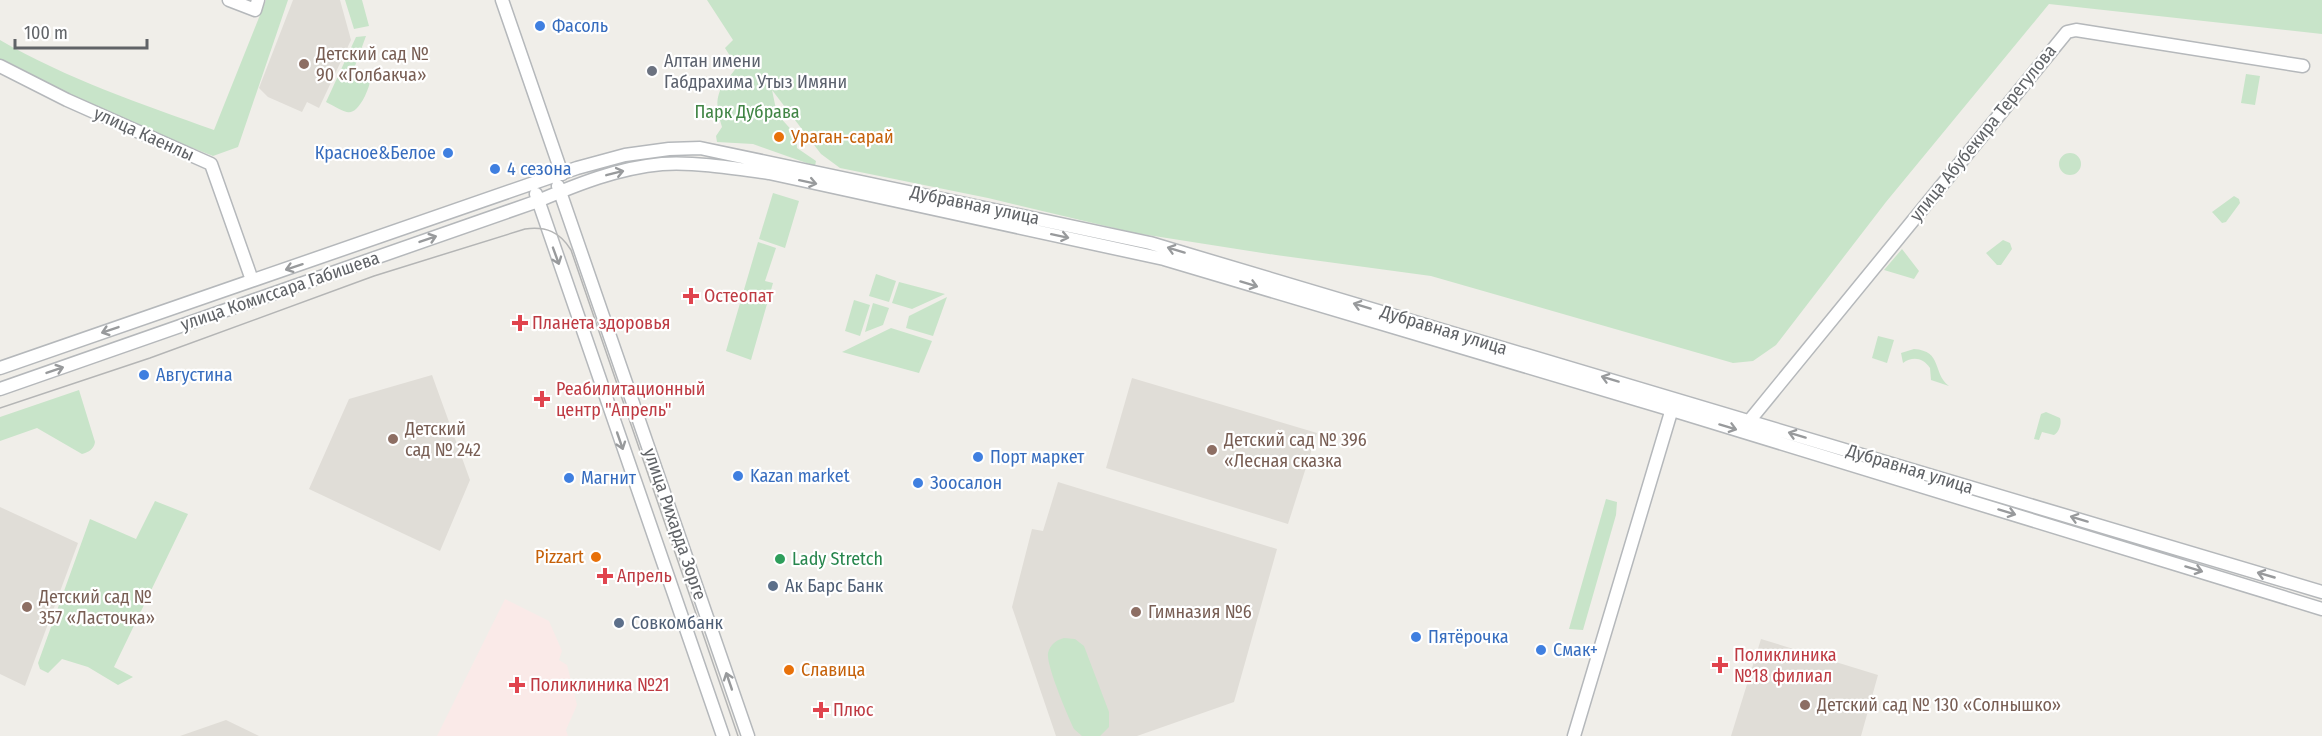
<svg xmlns="http://www.w3.org/2000/svg" width="2322" height="736" viewBox="0 0 2322 736" font-family="'Fira Sans Condensed',sans-serif">
  <style>
    .education { fill: #e0ddd7 }
    .medical { fill: #faeae8 }
    .green { fill: #c8e4c9 }
    .lines { fill: none; stroke-linecap: round; stroke-linejoin: round }
    .minor-casing { stroke: #b5b8bb; stroke-width: 15 }
    .minor { stroke: #fff; stroke-width: 12 }
    .tram { stroke: #b4b5b5; stroke-width: 1.5 }
    .oneway { stroke: #989a9c }
    .shop-dot { fill: #3f7fe0; stroke: #fff; stroke-width: 2 }
    .education-dot { fill: #8d6e63; stroke: #fff; stroke-width: 2 }
    .worship-dot { fill: #6b7280; stroke: #fff; stroke-width: 2 }
    .food-dot { fill: #e8710a; stroke: #fff; stroke-width: 2 }
    .health-dot { fill: #e0444e; stroke: #fff; stroke-width: 2 }
    .leisure-dot { fill: #2e9e5b; stroke: #fff; stroke-width: 2 }
    .service-dot { fill: #5c6f8a; stroke: #fff; stroke-width: 2 }
    .labels { text-anchor: middle; stroke-width: 4.5; stroke-linejoin: round; paint-order: stroke }
    .shop-label { font-size: 18px; fill: #366cbe; stroke: #fff; text-anchor: start }
    .education-label { font-size: 18px; fill: #785e54; stroke: #fff; text-anchor: start }
    .worship-label { font-size: 18px; fill: #5b616d; stroke: #fff; text-anchor: start }
    .park-label { font-size: 18px; fill: #418545; stroke: #fff }
    .street-label { font-size: 18px; fill: #606367; stroke: #fff }
    .food-label { font-size: 18px; fill: #c56008; stroke: #fff; text-anchor: start }
    .health-label { font-size: 18px; fill: #be3a42; stroke: #fff; text-anchor: start }
    .leisure-label { font-size: 18px; fill: #27864d; stroke: #fff; text-anchor: start }
    .service-label { font-size: 18px; fill: #4e5e75; stroke: #fff; text-anchor: start }
  </style>
  <rect width="100%" height="100%" fill="#f0eee9"/>
  <!-- education -->
  <path class="education" d="M293 0H340L351 40 319 108 307 102 302 112 268 97 259 88Z
    M432 375 470 480 440 551 309 489 349 399Z
    M1132 378 1317 433 1288 524 1106 468Z
    M1058 482 1277 549 1234 702 1137 736H1056L1012 607 1032 529 1043 531Z
    M0 507 78 543 25 686 0 674Z
    M1761 639 1878 675 1861 736H1731Z
    M226 720 259 736H180Z"/>
  <!-- medical -->
  <path class="medical" d="M505 599 549 621 562 651 559 660 567 665 577 705 566 730 568 736H437Z"/>
  <!-- green -->
  <path class="green" d="M266 0H288L238 147 213 156 127 122 0 62V40C67 79 142 104 214 130Z
    M345 0H362L369 26 354 29Z
    M707 0H2322V34L2049 4 1886 202 1776 345 1753 361 1733 363 1431 276 1276 255 1135 233 988 198 840 168 821 154 772 90 777 114 796 135 797 148 816 161 815 166 753 144 717 142 716 136 722 127C717 110 714 99 724 83L720 79 723 77 727 80 737 67 725 48 733 40Z
    M366 36 355 66 370 78C370 85 368 89 365 96 352 121 346 112 326 102L356 37Z
    M2246 74 2260 76 2255 105 2241 103Z
    M2059 164a11 11 0 1 1 22 0a11 11 0 1 1-22 0Z
    M773 193 799 201 785 248 759 239Z
    M2234 196 2239 199 2240 203 2226 222 2222 223 2212 212Z
    M2003 240 2010 243 2012 249 2001 265H1997L1986 253Z
    M758 242 776 248 765 281 773 283 751 360 726 351Z
    M1902 249 1919 271 1914 279 1884 270Z
    M876 274 896 281 889 302 869 296Z
    M899 282 945 294 912 309 892 303Z
    M947 297 933 336 906 328 909 316Z
    M854 300 870 305 860 336 845 331Z
    M873 303 889 308 883 325 865 332Z
    M891 328 932 341 919 373 842 352Z
    M1878 336 1894 340 1887 363 1872 358Z
    M1914 349C1943 351 1932 373 1949 386L1931 380 1930 368C1923 358 1913 356 1903 363L1901 353Z
    M79 390 95 442C94 449 89 452 82 454L37 428 0 441V417Z
    M2046 412 2060 418C2062 423 2059 432 2054 435L2042 432 2039 440 2034 439 2041 414Z
    M1606 499 1617 502 1616 515 1583 630 1569 629Z
    M155 501 188 514 114 667 133 677 118 685 88 667 62 659 48 673 40 669 38 663 90 519 136 539Z
    M1064 638 1075 639 1084 646 1109 712V727L1100 736H1082L1074 729C1068 717 1046 665 1048 653 1050 645 1056 640 1064 638Z"/>
  <g class="lines">
    <defs>
      <path id="minor" d="M229 0 255 10 258 0
        M502 0 562 174
        M0 66 67 100 211 164 252 280
        M558 186 748 736
        M536 194 723 736
        M0 368 577 168 625 155 669 149 700 148 1150 243 2322 592
        M0 389 538 201C578 184 618 168 662 164 698 162 733 168 769 173L1164 259 1672 410 2322 609
        M1750 420 2067 32 2076 30 2303 66
        M1574 736 1674 402"/>
    </defs>
    <!-- minor casing -->
    <use href="#minor" class="minor-casing"/>
    <!-- minor -->
    <use href="#minor" class="minor"/>
    <!-- tram -->
    <path class="tram" d="M0 408 150 358 374 276 525 229C546 226 560 232 571 250L738 736"/>
  </g>
  <!-- one-way arrows -->
  <defs><path id="oneway-shaft" d="M-6 0H5M1.5-3L5.5 0L1.5 3" fill="none" stroke-width="1.6" stroke-linecap="round" stroke-linejoin="round" transform="scale(1.5)"/></defs>
  <g class="oneway">
    <use href="#oneway-shaft" transform="translate(615 173) rotate(-14)"/>
    <use href="#oneway-shaft" transform="translate(808 182) rotate(12)"/>
    <use href="#oneway-shaft" transform="translate(1060 236) rotate(12)"/>
    <use href="#oneway-shaft" transform="translate(428 239) rotate(-19)"/>
    <use href="#oneway-shaft" transform="translate(1176 250) rotate(-163)"/>
    <use href="#oneway-shaft" transform="translate(556 256) rotate(70)"/>
    <use href="#oneway-shaft" transform="translate(294 267) rotate(162)"/>
    <use href="#oneway-shaft" transform="translate(1249 284) rotate(17)"/>
    <use href="#oneway-shaft" transform="translate(1362 306) rotate(-163)"/>
    <use href="#oneway-shaft" transform="translate(110 330) rotate(161)"/>
    <use href="#oneway-shaft" transform="translate(55 370) rotate(-19)"/>
    <use href="#oneway-shaft" transform="translate(1610 379) rotate(-163)"/>
    <use href="#oneway-shaft" transform="translate(1728 427) rotate(17)"/>
    <use href="#oneway-shaft" transform="translate(1797 435) rotate(-163)"/>
    <use href="#oneway-shaft" transform="translate(620 441) rotate(71)"/>
    <use href="#oneway-shaft" transform="translate(2007 512) rotate(17)"/>
    <use href="#oneway-shaft" transform="translate(2079 519) rotate(-163)"/>
    <use href="#oneway-shaft" transform="translate(2194 569) rotate(17)"/>
    <use href="#oneway-shaft" transform="translate(2266 575) rotate(-164)"/>
    <use href="#oneway-shaft" transform="translate(729 681) rotate(-109)"/>
  </g>
  <!-- markers -->
  <g class="shop-dot">
    <circle cx="540" cy="26" r="6"/>
    <circle cx="448" cy="153" r="6"/>
    <circle cx="495" cy="169" r="6"/>
    <circle cx="144" cy="375" r="6"/>
    <circle cx="978" cy="457" r="6"/>
    <circle cx="738" cy="476" r="6"/>
    <circle cx="569" cy="478" r="6"/>
    <circle cx="918" cy="483" r="6"/>
    <circle cx="1416" cy="637" r="6"/>
    <circle cx="1541" cy="650" r="6"/>
  </g>
  <g class="education-dot">
    <circle cx="304" cy="64" r="6"/>
    <circle cx="393" cy="439" r="6"/>
    <circle cx="1212" cy="450" r="6"/>
    <circle cx="27" cy="607" r="6"/>
    <circle cx="1136" cy="612" r="6"/>
    <circle cx="1805" cy="705" r="6"/>
  </g>
  <circle class="worship-dot" cx="652" cy="71" r="6"/>
  <g class="food-dot">
    <circle cx="779" cy="137" r="6"/>
    <circle cx="596" cy="557" r="6"/>
    <circle cx="789" cy="670" r="6"/>
  </g>
  <g class="health-dot">
    <path d="M688 287h6v6h6v6h-6v6h-6v-6h-6v-6h6z"/>
    <path d="M517 314h6v6h6v6h-6v6h-6v-6h-6v-6h6z"/>
    <path d="M539 390h6v6h6v6h-6v6h-6v-6h-6v-6h6z"/>
    <path d="M602 567h6v6h6v6h-6v6h-6v-6h-6v-6h6z"/>
    <path d="M1717 656h6v6h6v6h-6v6h-6v-6h-6v-6h6z"/>
    <path d="M514 676h6v6h6v6h-6v6h-6v-6h-6v-6h6z"/>
    <path d="M818 701h6v6h6v6h-6v6h-6v-6h-6v-6h6z"/>
  </g>
  <circle class="leisure-dot" cx="780" cy="559" r="6"/>
  <g class="service-dot">
    <circle cx="773" cy="586" r="6"/>
    <circle cx="619" cy="623" r="6"/>
  </g>
  <g class="labels">
    <!-- shop labels -->
    <g class="shop-label">
      <text x="552" y="32">Фасоль</text>
      <text x="436" y="159" text-anchor="end">Красное&amp;Белое</text>
      <text x="507" y="175">4 сезона</text>
      <text x="156" y="381">Августина</text>
      <text x="990" y="463">Порт маркет</text>
      <text x="750" y="482">Kazan market</text>
      <text x="581" y="484">Магнит</text>
      <text x="930" y="489">Зоосалон</text>
      <text x="1428" y="643">Пятёрочка</text>
      <text x="1553" y="656">Смак+</text>
    </g>
    <!-- education labels -->
    <g class="education-label">
      <text x="316" y="60">Детский сад №<tspan x="316" dy="21">90 «Голбакча»</tspan></text>
      <text x="405" y="435">Детский<tspan x="405" dy="21">сад № 242</tspan></text>
      <text x="1224" y="446">Детский сад № 396<tspan x="1224" dy="21">«Лесная сказка</tspan></text>
      <text x="39" y="603">Детский сад №<tspan x="39" dy="21">357 «Ласточка»</tspan></text>
      <text x="1148" y="618">Гимназия №6</text>
      <text x="1817" y="711">Детский сад № 130 «Солнышко»</text>
    </g>
    <!-- worship labels -->
    <g class="worship-label">
      <text x="664" y="67">Алтан имени<tspan x="664" dy="21">Габдрахима Утыз Имяни</tspan></text>
    </g>
    <!-- park labels -->
    <g class="park-label">
      <text x="747" y="118">Парк Дубрава</text>
    </g>
    <!-- street labels -->
    <g class="street-label">
      <text transform="translate(1983 133) rotate(-51)" y="6">улица Абубекира Терегулова</text>
      <text transform="translate(144 134) rotate(24)" y="6">улица Каенлы</text>
      <text transform="translate(975 205) rotate(12)" y="6">Дубравная улица</text>
      <text transform="translate(280 291) rotate(-19)" y="6">улица Комиссара Габишева</text>
      <text transform="translate(1444 330) rotate(17)" y="6">Дубравная улица</text>
      <text transform="translate(1910 469) rotate(17)" y="6">Дубравная улица</text>
      <text transform="translate(675 524) rotate(71)" y="6">улица Рихарда Зорге</text>
    </g>
    <!-- food labels -->
    <g class="food-label">
      <text x="791" y="143">Ураган-сарай</text>
      <text x="584" y="563" text-anchor="end">Pizzart</text>
      <text x="801" y="676">Славица</text>
    </g>
    <!-- health labels -->
    <g class="health-label">
      <text x="704" y="302">Остеопат</text>
      <text x="532" y="329">Планета здоровья</text>
      <text x="556" y="395">Реабилитационный<tspan x="556" dy="21">центр "Апрель"</tspan></text>
      <text x="617" y="582">Апрель</text>
      <text x="1734" y="661">Поликлиника<tspan x="1734" dy="21">№18 филиал</tspan></text>
      <text x="530" y="691">Поликлиника №21</text>
      <text x="833" y="716">Плюс</text>
    </g>
    <!-- leisure labels -->
    <g class="leisure-label">
      <text x="792" y="565">Lady Stretch</text>
    </g>
    <!-- service labels -->
    <g class="service-label">
      <text x="785" y="592">Ак Барс Банк</text>
      <text x="631" y="629">Совкомбанк</text>
    </g>
  </g>
  <!-- scale -->
  <path d="M15 39v9h132v-9" fill="none" stroke="#606367" stroke-width="3"/>
  <text x="24" y="39" font-size="18" fill="#606367" stroke="#ffffff" stroke-width="4.5" paint-order="stroke">100 m</text>
</svg>
